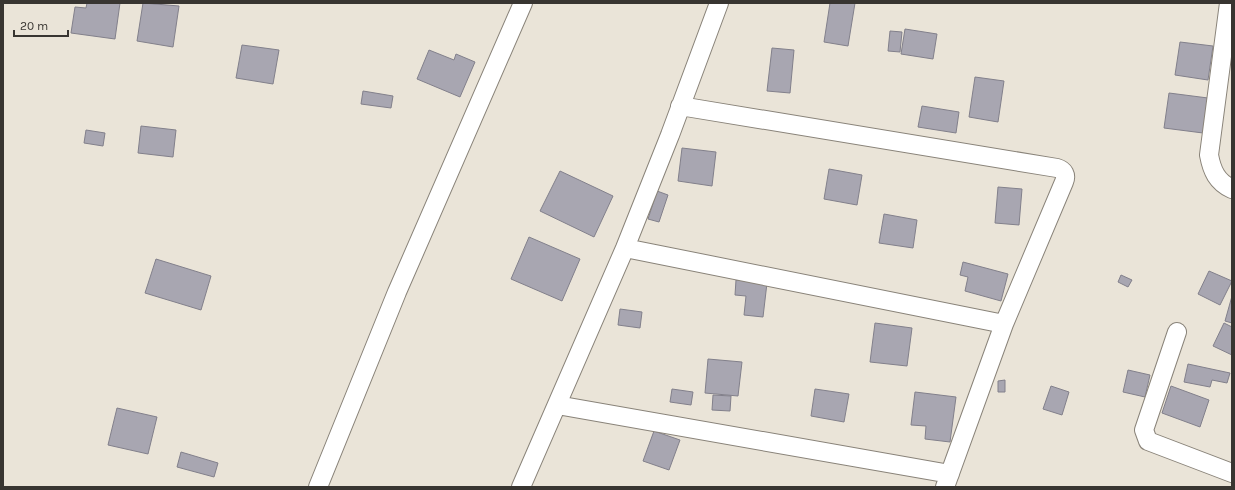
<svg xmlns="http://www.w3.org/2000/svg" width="1235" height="490" viewBox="0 0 1235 490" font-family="Karla,sans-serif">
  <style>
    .building { fill: #a8a6b1; stroke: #82808b }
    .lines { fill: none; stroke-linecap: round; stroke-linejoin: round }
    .minor-casing { stroke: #898379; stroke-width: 20 }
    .minor { stroke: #fff; stroke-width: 18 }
  </style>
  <rect width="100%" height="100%" fill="#eae4d8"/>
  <!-- building -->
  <path class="building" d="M87 3H120L115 39 71 33 75 7 86 8Z
    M143 3 179 6 173 47 137 41Z
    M830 3H855L848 46 824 42Z
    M905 29 937 34 933 59 901 54Z
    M890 31 902 32 900 52 888 51Z
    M1180 42 1213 46 1208 80 1175 75Z
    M242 45 279 50 273 84 236 78Z
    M772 48 794 50 790 93 767 91Z
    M429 50 454 60 456 54 475 62 460 97 417 79Z
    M975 77 1004 81 998 122 969 117Z
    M363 91 393 96 391 108 361 104Z
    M1169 93 1208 98 1203 133 1164 128Z
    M922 106 959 112 956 133 918 127Z
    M141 126 176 130 173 157 138 153Z
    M86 130 105 133 103 146 84 143Z
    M682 148 716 152 712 186 678 181Z
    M829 169 862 175 857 205 824 199Z
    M560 171 613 196 594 237 540 211Z
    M998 187 1022 189 1019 225 995 223Z
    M657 191 668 195 659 222 648 219Z
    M884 214 917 220 913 248 879 243Z
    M529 237 580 259 562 301 511 279Z
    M156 259 211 276 201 310 145 293Z
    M963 262 1008 274 1001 301 965 291 968 277 960 275Z
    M1209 271 1232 281 1220 305 1198 294Z
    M1121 275 1132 280 1128 287 1118 282Z
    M736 280 767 283 763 317 744 315 746 296 735 295Z
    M1232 296V323L1225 321Z
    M620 309 642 312 640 328 618 325Z
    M875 323 912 328 907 366 870 362Z
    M1224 323 1232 327V355L1213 346Z
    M708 359 742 362 738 396 705 393Z
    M1188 364 1230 373 1227 383 1212 380 1210 387 1184 382Z
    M1128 370 1150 375 1145 397 1123 392Z
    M1005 380V392H998V381Z
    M1051 386 1069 392 1062 415 1043 409Z
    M1171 386 1209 400 1200 427 1162 413Z
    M672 389 693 392 691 405 670 402Z
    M815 389 849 394 844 422 811 416Z
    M915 392 956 397 950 442 925 439 926 426 911 425Z
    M713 395 731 396 730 411 712 410Z
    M117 408 157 417 148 454 108 445Z
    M654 431 680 440 669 470 643 461Z
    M181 452 218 463 214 477 177 467Z"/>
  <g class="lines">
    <defs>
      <path id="minor" d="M1229 3 1209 155C1212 171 1217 182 1232 189
        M680 106 1057 168C1064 170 1067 175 1064 182L1004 324 945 487
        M625 248 1004 324
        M1177 332 1144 430 1148 441 1232 473
        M557 405 950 474
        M318 487 397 292 523 3
        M521 487 625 248 670 135 719 3"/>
    </defs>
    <!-- minor casing -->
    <use href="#minor" class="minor-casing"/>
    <!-- minor -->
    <use href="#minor" class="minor"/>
  </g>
  <!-- border -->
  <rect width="1235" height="490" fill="none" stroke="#383531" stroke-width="8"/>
  <!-- scale -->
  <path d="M14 30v6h54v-6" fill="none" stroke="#383531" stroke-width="2"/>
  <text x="20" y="30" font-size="12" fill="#383531" stroke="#eae4d8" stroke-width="3" paint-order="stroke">20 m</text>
</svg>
